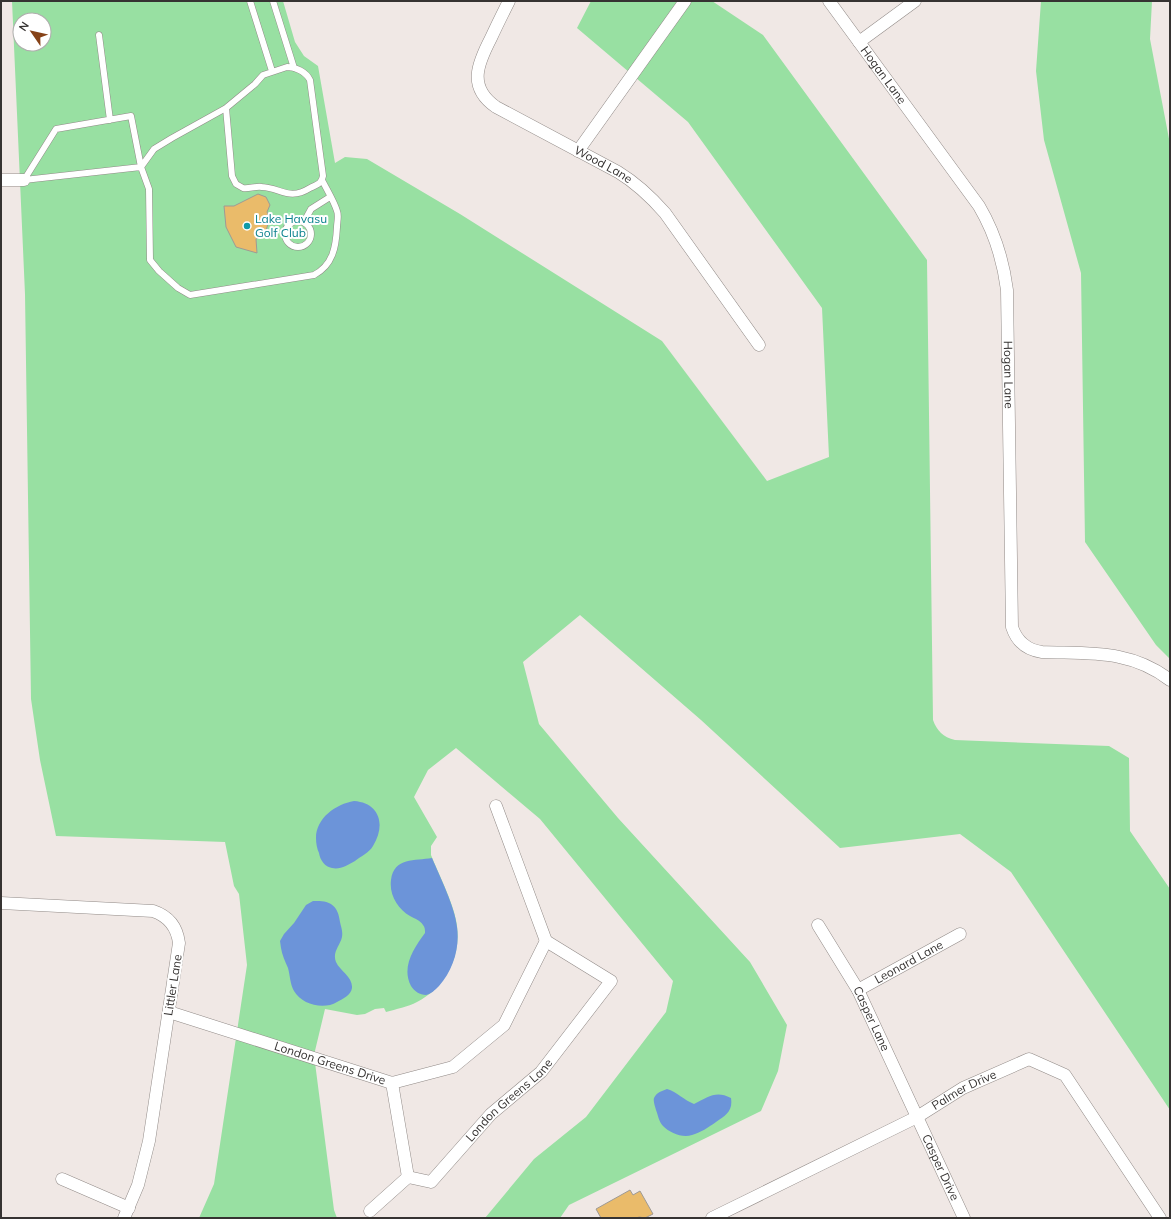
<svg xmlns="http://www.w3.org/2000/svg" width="1171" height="1219" viewBox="0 0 1171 1219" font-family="Mulish,sans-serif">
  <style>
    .green { fill: #98e0a2; fill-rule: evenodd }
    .water { fill: #6c94d9 }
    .building { fill: #eabb6a; stroke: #9e9a95 }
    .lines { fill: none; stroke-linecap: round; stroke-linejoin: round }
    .lane-casing { stroke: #918a87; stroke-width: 7 }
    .street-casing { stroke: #918a87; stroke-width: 13 }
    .lane { stroke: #fff; stroke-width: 6 }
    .street { stroke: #fff; stroke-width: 12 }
    .culture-dot { fill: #0f9aa8; stroke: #fff; stroke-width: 1.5 }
    .labels { text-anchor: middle; stroke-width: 4; stroke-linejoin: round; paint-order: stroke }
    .street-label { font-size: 12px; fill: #363332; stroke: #fff }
    .culture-label { font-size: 12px; fill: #0d838f; stroke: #fff; text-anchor: start }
  </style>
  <rect width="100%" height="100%" fill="#f0e8e5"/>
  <!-- green -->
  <path class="green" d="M12 1H283L295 42 304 56 318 66 335 163 345 157 367 159 460 214 662 341 767 481 829 457 822 308 688 122 577 28 591 1H712L763 35 927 260 933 720C937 731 943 737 955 740L1109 746 1129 758 1130 831 1170 889V1110L1011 872 960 834 840 848 701 720 580 615 523 662 539 724 618 818 750 962 787 1025 778 1071 761 1111 569 1205 560 1218H485L534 1159 586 1117 666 1012 673 981 540 819 456 748 428 770 414 797 437 837 431 846V855C439 875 452 900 456 920 463 953 447 987 417 1002 408 1007 396 1009 386 1012L384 1008 375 1009 365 1014 357 1015 325 1009 314 1055 334 1210 337 1218H199L214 1184 247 965 239 894 234 886 225 842 56 836 40 760 31 699 25 294ZM20 20H44V44H20Z
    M1041 1H1152L1150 39 1170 144V659L1156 645 1085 542 1081 273 1044 140 1036 71Z"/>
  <!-- water -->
  <path class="water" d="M354 801C380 803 386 825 373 846 369 853 361 856 355 861 348 865 340 870 332 868 325 867 320 860 319 853 317 849 316 843 316 838 316 818 336 804 354 801Z
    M432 858C440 877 455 907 457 927 460 948 453 970 439 986 435 990 431 994 426 995 420 995 414 991 411 986 401 967 414 948 425 933 425 930 425 927 423 925 420 920 415 919 410 916 398 909 389 895 391 880 394 857 415 861 432 858Z
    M313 901C330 900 338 905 340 922 341 927 343 931 342 937 340 946 332 952 336 962 340 971 353 977 352 988 351 995 343 999 337 1002 324 1010 302 1005 294 991 290 984 290 975 288 968 285 961 282 955 281 948L280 941 284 934 294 923 306 905Z
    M667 1089C677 1092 684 1100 694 1104 708 1097 716 1090 731 1098 733 1111 726 1115 716 1122 709 1127 700 1133 692 1135 682 1138 670 1133 663 1126 659 1122 658 1115 656 1110 655 1106 653 1101 654 1098 657 1092 662 1091 667 1089Z"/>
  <!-- building -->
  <path class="building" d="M258 194 266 197 270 205 267 212 269 217 267 222 268 224 265 234 256 239 257 253 236 247 226 227 224 206H234Z
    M630 1190 633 1195 640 1191 653 1214 645 1218 639 1217 637 1218H601L596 1209Z"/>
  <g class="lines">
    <defs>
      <path id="lane" d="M250 1 272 71
        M273 1 294 68
        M99 35 110 120
        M287 67C296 67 306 72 310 80L323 176C321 185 317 184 310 188 289 201 281 188 262 187 255 186 249 189 243 188L236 184 232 176 226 108 255 84 263 75Z
        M141 167 154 149 172 138 226 108
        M24 180 141 167 149 189 150 260 159 271 178 288 190 295 314 275C333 265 336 247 337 227 337 222 339 216 337 211 334 201 327 190 322 180
        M24 180 56 129 131 116 141 167
        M285 234a13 13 0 1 1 26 0a13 13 0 1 1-26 0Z
        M304 222 311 209 330 197"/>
      <g id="street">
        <path id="s1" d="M509 1C503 13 497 25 491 38 478 63 467 87 496 107L618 172C636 183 651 197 665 213L759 345"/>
        <path id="s2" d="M829 1 979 206C995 233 1003 259 1007 290L1012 627C1017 642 1027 650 1042 652 1089 654 1130 649 1170 680"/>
        <path d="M859 42 915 1"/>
        <path d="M578 151 685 1"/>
        <path d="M1 180H24"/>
        <path d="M496 806 546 941"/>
        <path d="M1 903 153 911C168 916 177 927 179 943L149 1141 138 1185 124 1218"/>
        <path id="s3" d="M818 925 858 990 964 1218"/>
        <path id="s4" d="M858 990 960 934"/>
        <path id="s5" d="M169 1012 392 1083 453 1067 504 1025 546 941"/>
        <path d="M392 1083 408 1177"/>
        <path id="s6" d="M408 1177 431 1182 491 1114 541 1072 611 981 546 941"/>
        <path d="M62 1179 129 1208"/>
        <path d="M370 1211 408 1177"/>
        <path id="s7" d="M712 1218 917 1117 963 1088 1029 1059 1065 1075 1160 1218"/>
      </g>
    </defs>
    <!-- lane casing -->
    <use href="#lane" class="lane-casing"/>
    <!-- street casing -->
    <use href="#street" class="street-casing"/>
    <!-- lane -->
    <use href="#lane" class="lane"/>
    <!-- street -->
    <use href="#street" class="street"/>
  </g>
  <!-- markers -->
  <circle class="culture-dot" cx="247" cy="226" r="4"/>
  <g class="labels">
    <!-- street labels -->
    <g class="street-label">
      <text dy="4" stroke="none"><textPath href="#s2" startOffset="92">Hogan Lane</textPath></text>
      <text dy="4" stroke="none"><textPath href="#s1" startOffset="241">Wood Lane</textPath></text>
      <text dy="4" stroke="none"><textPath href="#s2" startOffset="428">Hogan Lane</textPath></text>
      <text dy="4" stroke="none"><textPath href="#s4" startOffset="58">Leonard Lane</textPath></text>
      <text transform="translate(173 985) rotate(-81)" y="4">Littler Lane</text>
      <text dy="4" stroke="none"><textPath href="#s3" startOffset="108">Casper Lane</textPath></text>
      <text dy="4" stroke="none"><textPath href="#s5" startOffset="169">London Greens Drive</textPath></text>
      <text dy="4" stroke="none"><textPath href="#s7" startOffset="283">Palmer Drive</textPath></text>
      <text dy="4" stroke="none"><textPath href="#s6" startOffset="137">London Greens Lane</textPath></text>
      <text dy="4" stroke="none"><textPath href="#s3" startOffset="272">Casper Drive</textPath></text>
    </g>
    <!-- culture labels -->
    <g class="culture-label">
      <text x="255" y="223">Lake Havasu<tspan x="255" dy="14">Golf Club</tspan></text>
    </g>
  </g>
  <!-- border -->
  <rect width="1171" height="1219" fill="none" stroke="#363332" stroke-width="4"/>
  <!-- north arrow -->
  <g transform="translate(32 32) rotate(304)"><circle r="19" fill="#ffffff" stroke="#afadad"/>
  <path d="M0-3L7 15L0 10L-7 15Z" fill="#864217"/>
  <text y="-6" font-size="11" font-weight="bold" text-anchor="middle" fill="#363332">N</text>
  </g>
</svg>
